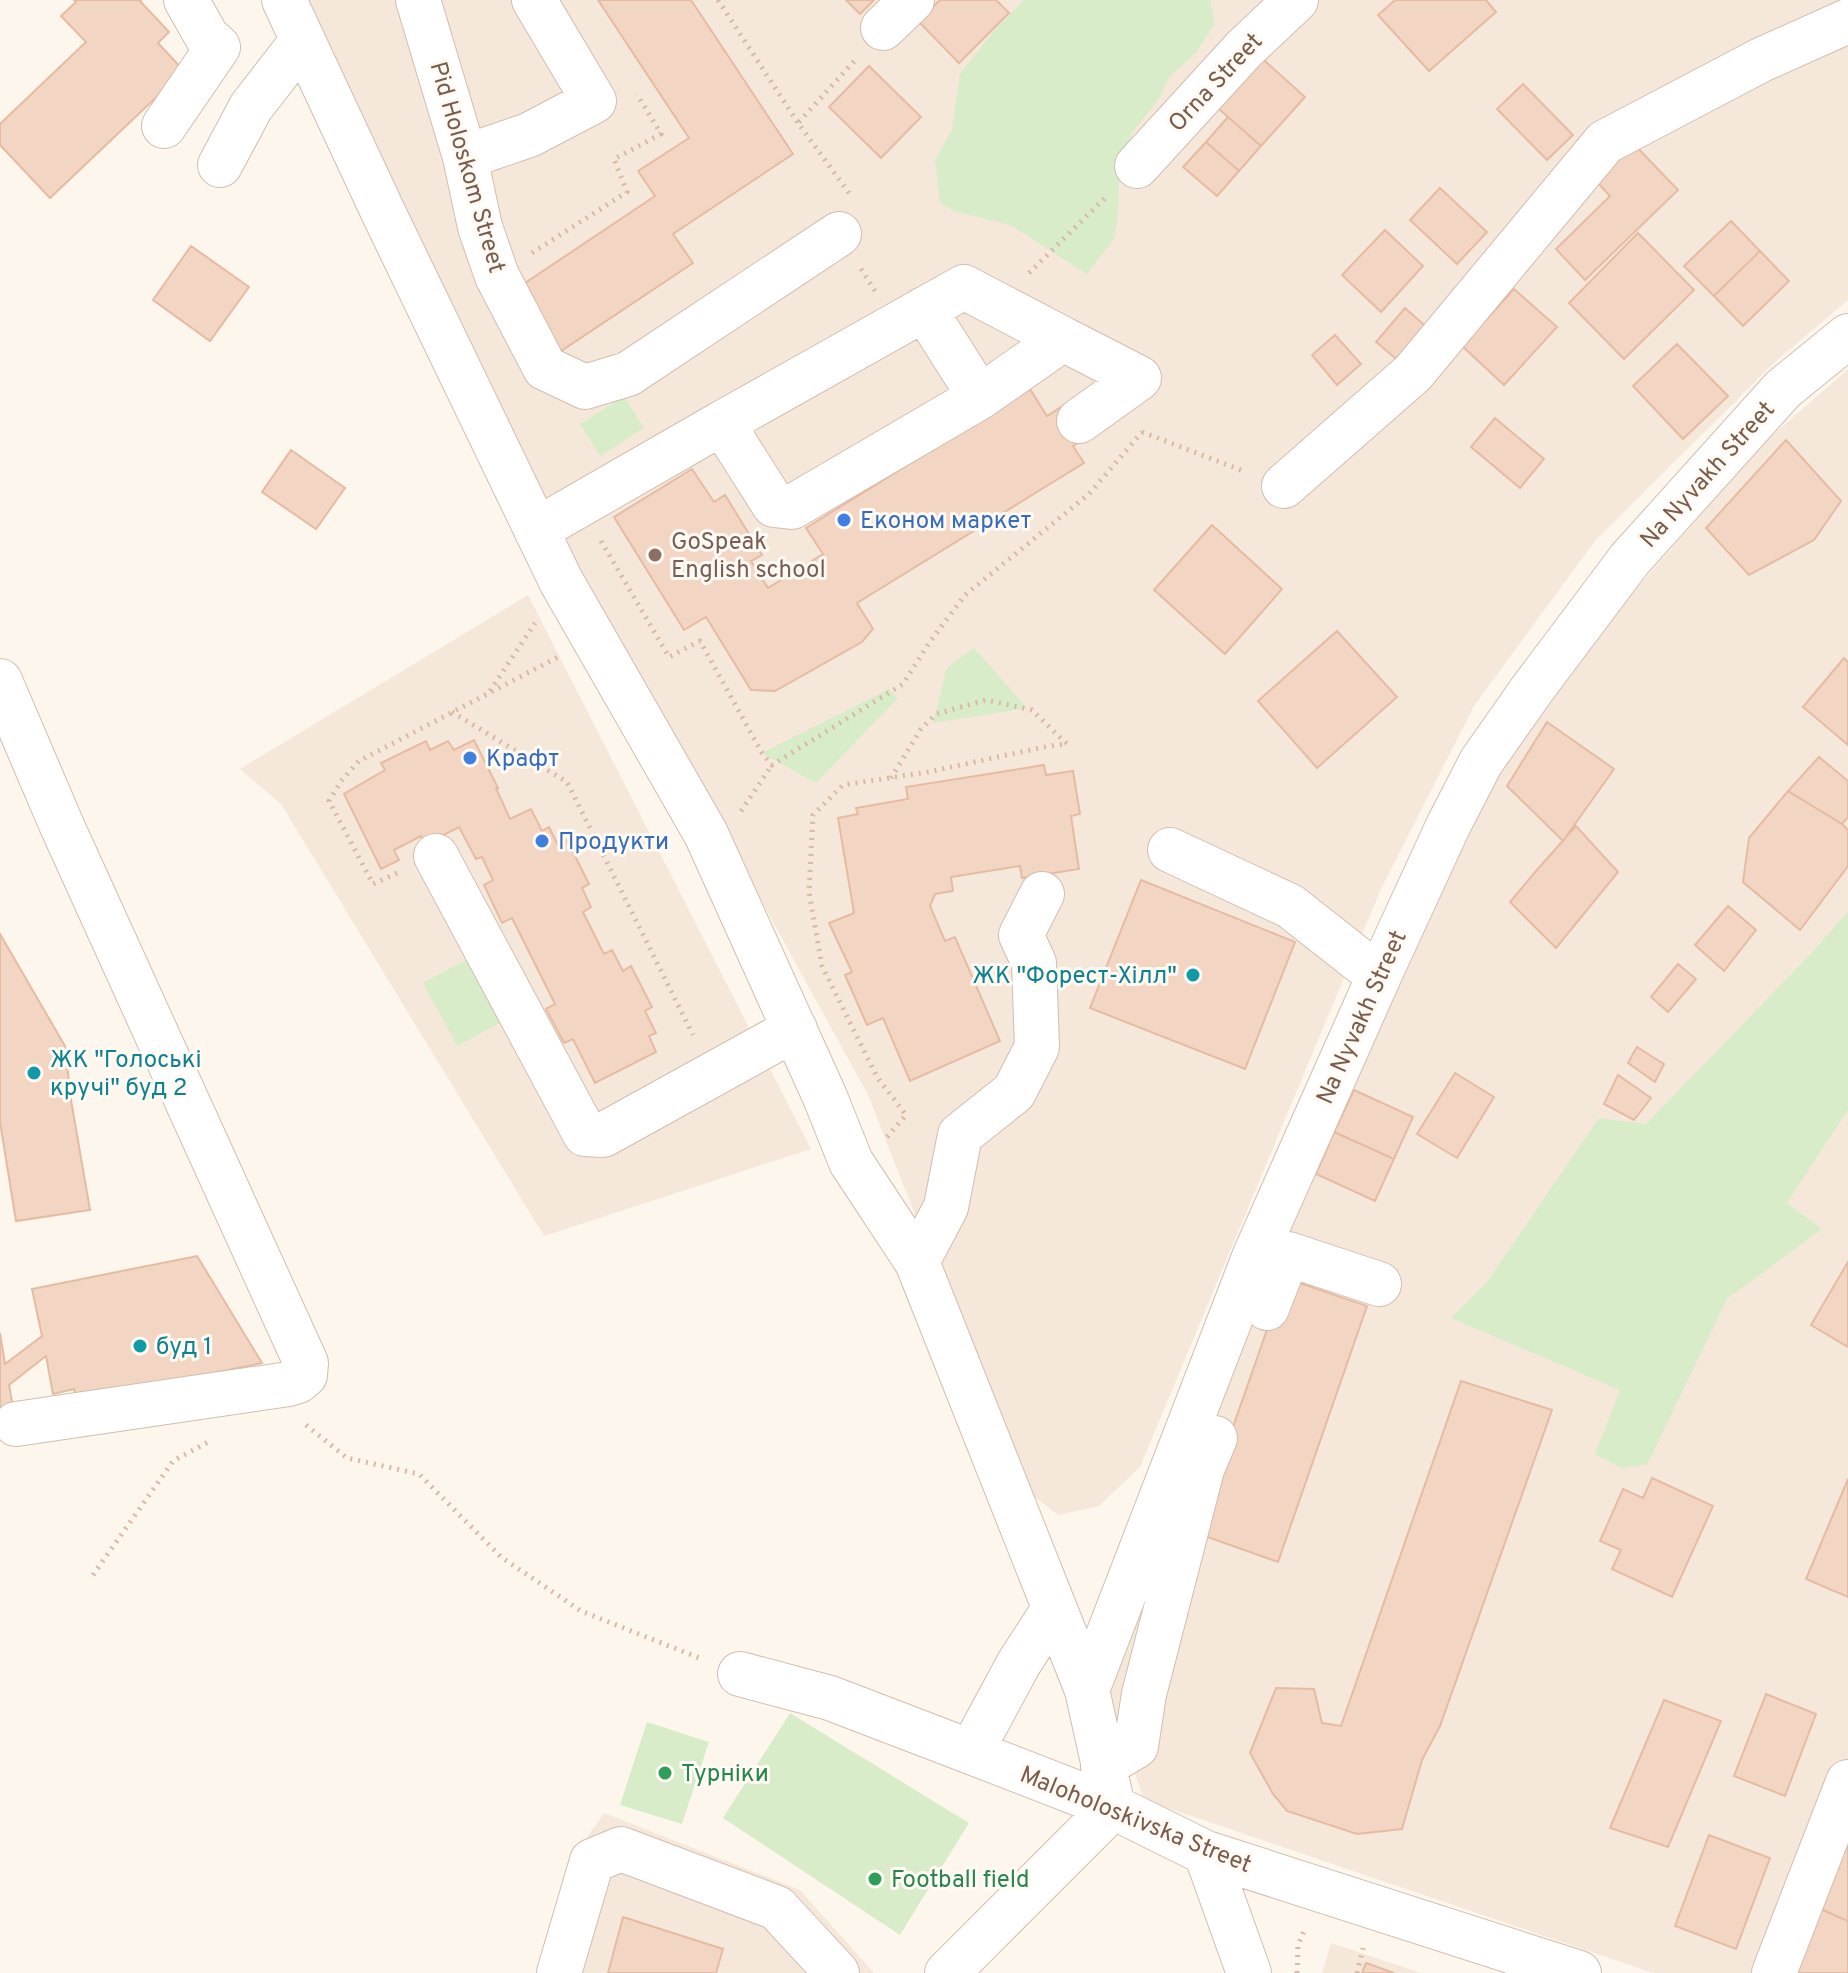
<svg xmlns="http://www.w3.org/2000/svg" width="1848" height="1973" viewBox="0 0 1848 1973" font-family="Overpass,sans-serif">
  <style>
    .residential { fill: #f5e8da }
    .green { fill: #d8ecc9 }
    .building { fill: #f3d5c3; stroke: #e6bba3; stroke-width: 2 }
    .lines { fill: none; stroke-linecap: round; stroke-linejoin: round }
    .minor-casing { stroke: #d1beb0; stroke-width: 46 }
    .path { stroke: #d9b8a5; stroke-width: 5; stroke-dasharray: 2 6; stroke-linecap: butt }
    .minor { stroke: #fff; stroke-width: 44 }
    .shop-dot { fill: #3f7fe0; stroke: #fffaf3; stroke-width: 3 }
    .education-dot { fill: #8d6e63; stroke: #fffaf3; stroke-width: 3 }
    .culture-dot { fill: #0f9aa8; stroke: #fffaf3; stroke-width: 3 }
    .leisure-dot { fill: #2e9e5b; stroke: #fffaf3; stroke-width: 3 }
    .labels { text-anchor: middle; stroke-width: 6; stroke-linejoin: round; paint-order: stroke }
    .street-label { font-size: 24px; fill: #7a5c4d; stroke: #fffaf3 }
    .shop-label { font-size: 24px; fill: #366cbe; stroke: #fffaf3; text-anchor: start }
    .education-label { font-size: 24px; fill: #785e54; stroke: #fffaf3; text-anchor: start }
    .culture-label { font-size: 24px; fill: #0d838f; stroke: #fffaf3; text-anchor: start }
    .leisure-label { font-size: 24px; fill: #27864d; stroke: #fffaf3; text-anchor: start }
  </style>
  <rect width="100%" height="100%" fill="#fdf6ec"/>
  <!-- residential -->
  <path class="residential" d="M306 0H1848V300L1776 361 1595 541 1474 706 1381 889 1140 1467 1099 1506 1058 1515 1022 1487 868 1095 563 540Z
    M1848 369V1973H1653L1144 1800 1105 1685 1264 1275 1414 931 1512 748 1579 654 1765 442Z
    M528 595 811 1149 544 1236 281 804 240 769Z
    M604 1813 800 1890 874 1973H542L570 1861Z
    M1331 1943 1421 1973H1322Z"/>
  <!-- green -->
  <path class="green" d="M1024 0H1210L1215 23 1196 53 1170 76 1158 100 1134 130 1118 163 1119 200 1115 237 1087 274 1010 225 954 211 940 203 935 160 952 130 960 74 993 32Z
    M624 396 644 428 600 456 580 424Z
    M974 648 1027 708 933 723 947 668Z
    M889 689 898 698 816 783 762 753Z
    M1848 912V1110L1787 1203 1822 1229 1727 1299 1647 1465 1621 1468 1595 1454 1620 1390 1451 1318 1487 1282 1599 1118 1646 1124 1804 961Z
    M473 956 507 1019 457 1046 423 983Z
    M790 1713 969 1823 900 1935 723 1818Z
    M647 1722 709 1742 682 1824 620 1805Z"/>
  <!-- building -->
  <path class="building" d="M74 0H141L140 1 169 32 158 43 184 71 50 198 0 145V124L86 42 61 16 76 2Z
    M598 0H691L793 154 673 234 693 263 561 351 519 287 655 196 638 171 689 138Z
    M846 0H874L860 14Z
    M940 0H996L1009 13 959 63 918 21Z
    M1395 0H1486L1496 12 1429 71 1378 15Z
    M1255 52 1305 97 1261 146 1211 102Z
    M869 66 921 117 881 158 829 107Z
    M1523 84 1573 135 1547 160 1497 109Z
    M1228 117 1261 146 1239 171 1206 142Z
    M1630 140 1678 190 1585 280 1556 249 1610 196 1592 177Z
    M1206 142 1239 171 1217 196 1183 167Z
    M1440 188 1487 232 1457 264 1410 220Z
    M1731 221 1760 251 1714 296 1684 266Z
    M1385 230 1423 266 1381 312 1342 275Z
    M1638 233 1694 290 1624 359 1569 303Z
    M191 246 249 287 210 341 153 300Z
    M1760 251 1789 281 1743 326 1714 296Z
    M1514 289 1557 327 1504 385 1462 346Z
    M1405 308 1430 330 1401 363 1376 342Z
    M1335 335 1361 364 1337 385 1312 355Z
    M1677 344 1728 396 1683 439 1633 386Z
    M1030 389 1047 416 1067 403 1088 437 1073 446 1084 463 857 603 873 629 862 642 775 691 751 690 706 617 684 630 614 517 692 469 714 502 725 495 762 555 751 561 768 588 823 554 806 528Z
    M1495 418 1544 459 1520 488 1471 447Z
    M1786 440 1841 501 1814 540 1749 575 1706 528Z
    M291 450 345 488 316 529 262 492Z
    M1212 525 1282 589 1225 654 1154 590Z
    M1337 631 1397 697 1317 768 1258 701Z
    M1844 658 1848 662V745L1803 707Z
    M1547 722 1614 769 1563 841 1507 786Z
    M474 740 498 788H496L510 819 531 809 542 831 549 827 558 845 567 840 589 884 582 888 591 907 583 912 604 954 612 950 623 971 631 966 652 1007 645 1011 656 1033 649 1036 656 1052 595 1083 573 1039 564 1043 546 1009 555 1004 512 918 502 923 484 885 493 880 482 857 476 859 459 827 426 844 421 836 394 850 399 860 381 869 344 794 385 770 381 763 426 741 430 750 448 741 454 750Z
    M1819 757 1848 781V817L1842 824 1788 791Z
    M1044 765 1046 775 1073 771 1080 814 1071 816 1079 869 1022 878 1020 866 951 877 953 891 935 894 930 906 945 941 955 937 1000 1041 910 1081 883 1018 867 1025 845 975 852 972 829 923 854 913 838 818 858 814 856 808 908 799 906 787Z
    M1788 791 1842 824 1848 830V866L1800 930 1743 882 1749 838Z
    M1576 826 1618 872 1556 948 1510 902 1536 871Z
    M1141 880 1295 942 1245 1069 1090 1008Z
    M1728 906 1756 930 1724 971 1695 945Z
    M0 934 65 1046 71 1100 90 1210 16 1221 0 1122Z
    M1678 964 1696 979 1668 1012 1651 997Z
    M1637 1047 1664 1064 1655 1082 1628 1063Z
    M1455 1073 1494 1097 1457 1158 1417 1134Z
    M1618 1075 1651 1098 1634 1120 1604 1104Z
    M1354 1090 1413 1117 1394 1159 1334 1132Z
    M1334 1132 1394 1159 1375 1201 1316 1174Z
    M197 1256 262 1363 77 1401 74 1389 53 1394 46 1356 9 1385 18 1436 0 1438V1333L5 1364 42 1336 32 1289Z
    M1848 1262V1347L1811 1325Z
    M1285 1278 1367 1306 1278 1562 1196 1533Z
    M1461 1381 1552 1410 1440 1726 1422 1760 1402 1829 1357 1834 1287 1811 1273 1794 1250 1753 1276 1688 1314 1689 1322 1723 1341 1726Z
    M1652 1478 1713 1506 1672 1597 1612 1569 1621 1550 1600 1541 1623 1489 1643 1498Z
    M1848 1479V1597L1806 1579Z
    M1766 1694 1816 1714 1785 1796 1734 1776Z
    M1664 1700 1721 1721 1668 1847 1610 1828Z
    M1709 1835 1770 1858 1736 1949 1675 1926Z
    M1848 1841V1921L1816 1907Z
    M1816 1907 1848 1921V1973H1787Z
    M623 1917 723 1949 716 1973H608Z
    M1366 1963 1394 1973H1362Z"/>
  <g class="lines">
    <defs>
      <path id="minor" d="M284 0 384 214 561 581 706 834 825 1097 851 1162 917 1262 1087 1690
        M418 0 465 157 480 227 497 276 545 368 585 387 628 374 839 234
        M883 28 912 0
        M164 126 218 47 207 37 186 0
        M465 157 529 135 594 101 534 0
        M220 165 251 107 303 40
        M1137 166 1244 49 1296 0
        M924 309 980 397
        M722 423 964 287 1063 339
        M1284 486 1413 373 1605 142 1761 60 1848 21
        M536 530 722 423 774 505 792 507 980 397 1063 339 1139 378 1079 421
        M0 681 62 826 306 1363 305 1375 298 1381 289 1384 16 1424
        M1170 850 1290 906 1379 976
        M436 856 585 1134 603 1135 795 1029
        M917 1262 946 1207 960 1135 1014 1092 1037 1047 1034 963 1021 935 1042 894
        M1267 1308 1288 1254 1379 1284
        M740 1674 830 1698 971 1752 1113 1807 1206 1853 1579 1973
        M971 1752 1019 1663 1054 1609
        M1103 1766 1136 1746 1144 1694 1202 1469 1215 1438
        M1206 1853 1249 1973
        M559 1973 592 1861 621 1849 777 1908 837 1973
        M947 1973 1113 1807 1087 1690 1255 1255 1379 976 1448 826 1481 762 1533 688 1630 559 1783 389 1848 336
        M1774 1973 1848 1782"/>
    </defs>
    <!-- minor casing -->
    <use href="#minor" class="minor-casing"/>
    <!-- path -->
    <path class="path" d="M718 0 798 123
      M849 193 798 123 856 59
      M532 253 627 192 614 159 661 134 637 94
      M861 269 875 291
      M1029 273 1107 196
      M1142 432 1246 472
      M601 541 669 657 700 641 762 753 772 765 903 684 929 643 965 595 1089 494 1142 432
      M490 691 535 623
      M452 712 567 782 693 1035
      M741 811 772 765
      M397 873 373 884 329 801 341 781 359 761 558 657
      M887 1137 906 1115 877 1077 822 966 809 892 813 815 843 785 928 772 1049 746 1067 744 1032 710 986 700 936 714 921 729 891 778
      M306 1425 347 1458 419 1474 501 1557 581 1611 702 1659
      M93 1575 173 1461 210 1441
      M1297 1973 1298 1945 1304 1931
      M1357 1973 1363 1948"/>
    <!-- minor -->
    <use href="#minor" class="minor"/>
  </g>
  <!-- markers -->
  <g class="shop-dot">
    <circle cx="844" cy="520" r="8"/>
    <circle cx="470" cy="758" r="8"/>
    <circle cx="542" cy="841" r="8"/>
  </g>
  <circle class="education-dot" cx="655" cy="555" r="8"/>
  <g class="culture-dot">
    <circle cx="1193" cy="975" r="8"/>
    <circle cx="34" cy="1073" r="8"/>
    <circle cx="140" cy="1346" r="8"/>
  </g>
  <g class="leisure-dot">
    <circle cx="665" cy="1773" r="8"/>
    <circle cx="875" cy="1879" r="8"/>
  </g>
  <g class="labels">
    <!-- street labels -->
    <g class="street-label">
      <text transform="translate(1215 82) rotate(-47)" y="8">Orna Street</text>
      <text transform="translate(468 167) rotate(74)" y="8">Pid Holoskom Street</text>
      <text transform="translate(1707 474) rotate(-48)" y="8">Na Nyvakh Street</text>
      <text transform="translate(1361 1017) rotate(-66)" y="8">Na Nyvakh Street</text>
      <text transform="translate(1136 1819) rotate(22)" y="8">Maloholoskivska Street</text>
    </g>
    <!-- shop labels -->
    <g class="shop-label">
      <text x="860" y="528">Економ маркет</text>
      <text x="486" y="766">Крафт</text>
      <text x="558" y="849">Продукти</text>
    </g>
    <!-- education labels -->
    <g class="education-label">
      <text x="671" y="549">GoSpeak<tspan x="671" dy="28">English school</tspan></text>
    </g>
    <!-- culture labels -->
    <g class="culture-label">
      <text x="1177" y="983" text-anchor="end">ЖК "Форест-Хілл"</text>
      <text x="50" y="1067">ЖК "Голоські<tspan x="50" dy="28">кручі" буд 2</tspan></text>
      <text x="156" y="1354">буд 1</text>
    </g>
    <!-- leisure labels -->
    <g class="leisure-label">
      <text x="681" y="1781">Турніки</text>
      <text x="891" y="1887">Football field</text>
    </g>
  </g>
</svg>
